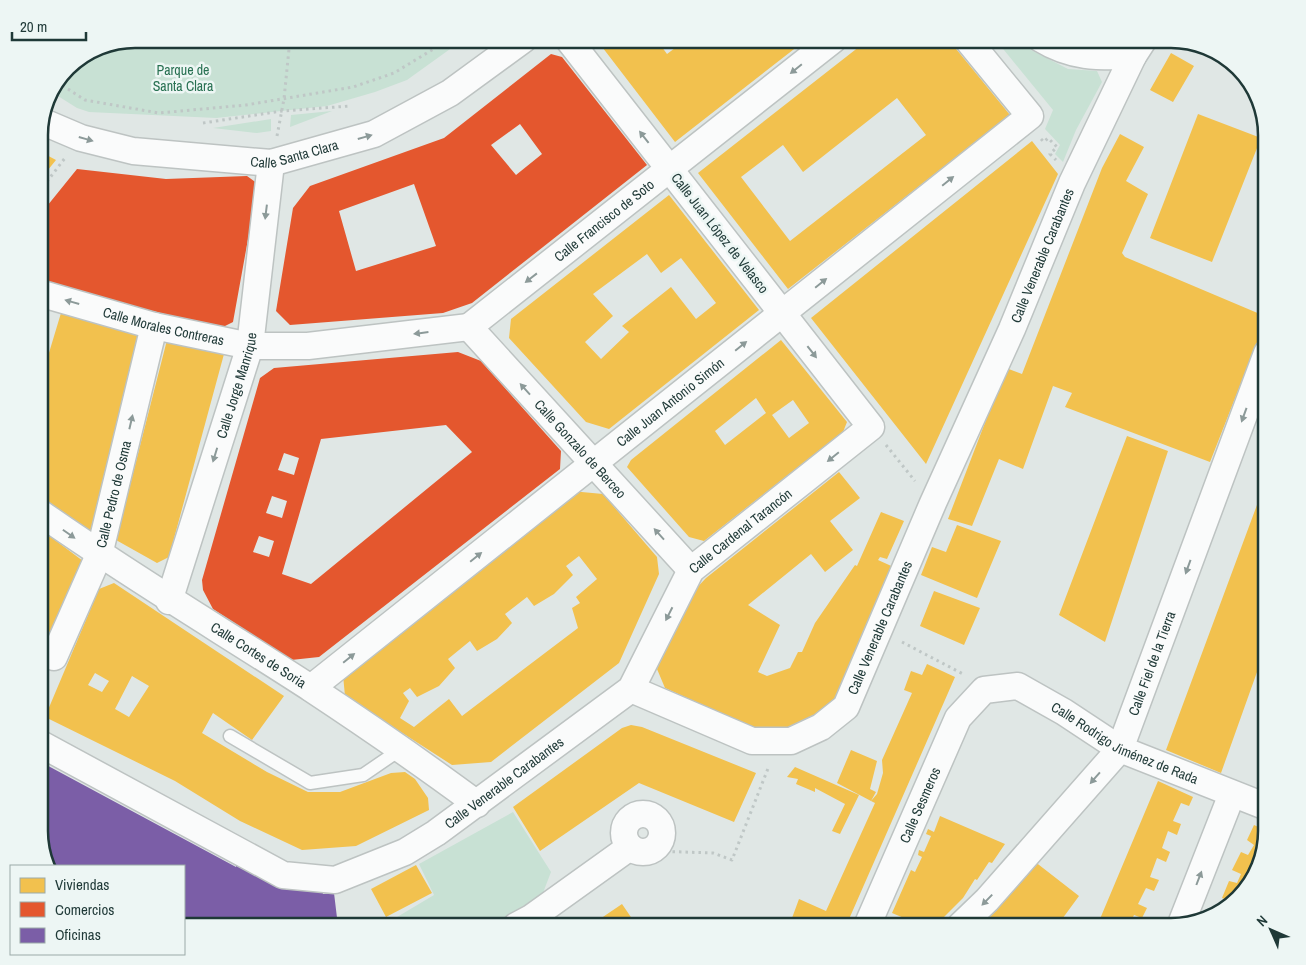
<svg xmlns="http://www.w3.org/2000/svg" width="1306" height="965" viewBox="0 0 1306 965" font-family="'Archivo Narrow',sans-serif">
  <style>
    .green { fill: #c8e1d4 }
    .homes { fill: #f2c14e; fill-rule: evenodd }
    .shops { fill: #e4572e; fill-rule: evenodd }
    .offices { fill: #7b5ea7 }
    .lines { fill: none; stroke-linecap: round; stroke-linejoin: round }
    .lane-casing { stroke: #bdc3c2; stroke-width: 15 }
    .street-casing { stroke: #bdc3c2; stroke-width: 29 }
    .path { stroke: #bfc7c6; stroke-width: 3; stroke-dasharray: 2.5 4; stroke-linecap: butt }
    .lane { stroke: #fafbfb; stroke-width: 12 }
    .street { stroke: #fafbfb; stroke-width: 26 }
    .oneway { fill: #8c9a99 }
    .labels { text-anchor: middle; stroke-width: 5; stroke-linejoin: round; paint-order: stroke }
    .park-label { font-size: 14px; fill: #287152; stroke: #edf6f4 }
    .street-label { font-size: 14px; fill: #1f3937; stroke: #edf6f4 }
    .rim { fill: none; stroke: #1f3937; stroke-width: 2.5 }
  </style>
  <rect width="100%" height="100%" fill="#e0e7e5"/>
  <!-- green -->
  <path class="green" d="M135 39H464L407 80 375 92 327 106 216 118 89 112 77 108 50 91 71 63Z
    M995 39H1022L1031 50 1068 69 1097 71 1102 82 1076 130 1063 162 1055 154 1060 145 1045 129 1053 110Z
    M332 111 290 127 291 115Z
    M271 119V131L257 133 213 128Z
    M513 812 551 872 541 898 523 912 495 926H382L434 895 419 864Z"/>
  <!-- homes -->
  <path class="homes" d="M596 39H656L667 54 687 39H807L675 142Z
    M869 39H948L1010 115 788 289 698 173ZM897 98 926 135 790 241 741 177 783 145 803 172Z
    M1171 53 1194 66 1173 102 1150 90Z
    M1198 114 1261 138 1212 262 1150 238Z
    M1120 134 1144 147 1126 181 1148 194 1122 253 1125 257 1267 317 1210 462 1065 407 1072 393 1053 386 1023 469 999 459 972 526 948 519 1006 368 1022 374 1102 168Z
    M1032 141 1058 174 926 464 811 318Z
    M39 151 56 160 39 181Z
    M669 195 759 310 609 429 586 422 509 338 511 319ZM647 254 661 273 681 258 716 303 696 319 671 287 622 326 629 332 601 359 585 342 613 316 593 294Z
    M61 313 141 334 96 531 83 534 39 502V386Z
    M167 340 224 354 169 557 157 563 116 540Z
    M781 340 847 422 843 432 704 541 689 537 627 467 631 460ZM756 398 766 413 725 445 715 431ZM793 400 809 423 789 438 772 415Z
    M1127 436 1168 451 1105 642 1059 615Z
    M839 472 860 498 830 521 853 550 825 572 811 554 748 605 780 625 758 672 767 676 790 668 798 652H802L815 623 855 565 857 566 881 512 904 521 887 559 880 557 878 560 898 569 846 684 833 702 821 714 795 728 766 730 749 726 665 688 657 669 691 594 706 578Z
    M1267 478V644L1221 773 1166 750Z
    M571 491 603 494 657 557 659 574 619 663 491 762 452 765 345 696 343 675ZM579 556 597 579 576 597 580 603 572 608 578 628 462 716 449 699 414 727 400 718 409 701 403 693 410 688 417 697 439 686 455 668 448 659 470 641 477 651 497 639 512 623 505 614 527 597 534 606 554 594 573 575 566 566Z
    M957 525 1001 541 977 598 921 575 932 547 946 552Z
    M39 528 87 564 39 669V591L44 575 39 571Z
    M114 583 284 696 252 740 213 713 202 733 267 772 308 792H340L391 773 405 772 415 779 428 798 429 810 356 846 302 850 240 821 175 781 45 717 99 589ZM95 673 109 681 102 692 88 685ZM132 676 149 686 129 717 115 709Z
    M934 591 980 608 964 645 920 626Z
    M927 664 955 677 846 926H810L792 918 799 899 826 911 875 803 871 801 877 794 883 773 882 760 912 693 904 690 911 671 922 675Z
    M631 725 642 727 756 773 734 822 639 783 540 851 513 807 622 728Z
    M851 750 877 761 870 789 876 792 871 801 837 783Z
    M795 767 859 795 840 834 832 831 845 804 815 788V792L796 784 798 779 787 777Z
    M1158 781 1193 797 1189 806 1181 803 1173 821 1181 824 1177 835 1168 831 1162 848 1170 852 1166 862 1157 858 1150 877 1159 880 1154 891 1146 888 1138 904 1147 908 1142 918 1134 915 1129 926H1097Z
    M940 816 1005 844 992 863 989 862 977 880 975 879 963 898 935 926H923L892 913 911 870 915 872 922 857 918 855 919 850 924 852 931 836 926 834 928 829 934 832Z
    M1254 825 1267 831 1248 889 1228 905 1230 901 1222 898 1229 881 1237 883 1241 874 1232 870 1241 852 1248 855 1254 845 1247 840Z
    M1034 861 1079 896 1057 926H979L998 908Z
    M416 865 432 893 386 917 371 889Z
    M622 904 637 926H596L594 923Z"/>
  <!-- shops -->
  <path class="shops" d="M551 54 562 57 647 165 472 303 443 313 290 325 276 311 293 208 310 186 444 138ZM520 124 542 154 516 175 491 145ZM414 184 436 246 356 271 339 211Z
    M77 169 166 179 247 176 258 184 233 322 221 328 39 283V216Z
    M458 352 481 361 561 451 560 469 319 657 291 660 213 609 203 590 202 580 260 378 274 368ZM446 425 472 452 311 584 282 574 321 439ZM284 453 299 458 294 475 278 470ZM272 496 287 501 282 518 266 513ZM259 536 274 541 269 557 253 552Z"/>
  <!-- offices -->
  <path class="offices" d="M39 761 236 867V865L322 890 323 894 334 893 338 926H184V866H48L39 836Z"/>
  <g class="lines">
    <defs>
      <path id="lane" d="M230 736 310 783 363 775 401 749"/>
      <g id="street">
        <path d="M1041 39C1072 58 1098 57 1133 56"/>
        <path id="s1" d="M41 121 81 138 133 151 271 163 374 134 450 93 524 39"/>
        <path id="s2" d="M39 293 154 326 250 346H308L469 327"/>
        <path id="s3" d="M469 327 834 39"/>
        <path id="s4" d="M469 327 691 570"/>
        <path id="s5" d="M39 512C128 575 221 630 312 689 368 726 423 764 477 804"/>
        <path id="s6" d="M169 601 250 346 271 163"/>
        <path id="s7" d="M54 657 99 555 154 326"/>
        <path id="s8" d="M311 688 1030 116 967 39"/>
        <path id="s9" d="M631 689 752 741H791L821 727 846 707 933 503 1012 329 1072 183 1133 56 1144 39"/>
        <path id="s10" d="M39 743 283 875 335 880 405 852 436 833 631 689 691 570 871 427 568 39"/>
        <circle cx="643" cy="833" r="19"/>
        <path d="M1181 924 1232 794"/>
        <path d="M516 926 531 918 630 847"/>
        <path id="s11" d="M867 926 958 718 984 690 1018 686 1064 712 1120 749 1267 807"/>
        <path id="s12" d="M960 926 987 900 1120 749 1267 353"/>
      </g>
    </defs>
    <!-- lane casing -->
    <use href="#lane" class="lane-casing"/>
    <!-- street casing -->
    <use href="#street" class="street-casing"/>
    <!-- path -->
    <path class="path" d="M57 82 85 100 159 113 246 105 353 87 394 73 450 39
      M203 123 282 111 350 106
      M277 136 284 99 290 39
      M1041 139 1044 142 1048 138 1057 147 1050 154 1056 160
      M39 192 65 158
      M39 348 46 322
      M886 445 915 481
      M902 642 965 675
      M39 690 44 678
      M653 851 713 853 732 860 769 766"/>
    <!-- lane -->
    <use href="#lane" class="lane"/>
    <!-- street -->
    <use href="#street" class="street"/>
  </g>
  <!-- one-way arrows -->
  <defs><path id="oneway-solid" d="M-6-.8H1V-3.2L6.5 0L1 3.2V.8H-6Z" transform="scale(1.25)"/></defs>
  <g class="oneway">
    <use href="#oneway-solid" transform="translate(796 69) rotate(141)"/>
    <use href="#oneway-solid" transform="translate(365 137) rotate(-16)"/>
    <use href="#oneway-solid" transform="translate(644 137) rotate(-128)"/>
    <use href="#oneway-solid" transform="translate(86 139) rotate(16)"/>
    <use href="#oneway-solid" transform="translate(948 181) rotate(-39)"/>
    <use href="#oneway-solid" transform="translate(266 212) rotate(97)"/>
    <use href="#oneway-solid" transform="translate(531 278) rotate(142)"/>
    <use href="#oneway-solid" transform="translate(821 283) rotate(-39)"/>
    <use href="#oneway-solid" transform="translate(72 302) rotate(-164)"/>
    <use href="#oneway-solid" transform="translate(421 333) rotate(173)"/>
    <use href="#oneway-solid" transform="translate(741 346) rotate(-39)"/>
    <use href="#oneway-solid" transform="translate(812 352) rotate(52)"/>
    <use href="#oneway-solid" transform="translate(525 389) rotate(-132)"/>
    <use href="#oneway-solid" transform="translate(1244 415) rotate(110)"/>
    <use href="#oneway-solid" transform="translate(131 422) rotate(-77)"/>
    <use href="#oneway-solid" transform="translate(215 455) rotate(107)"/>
    <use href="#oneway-solid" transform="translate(833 457) rotate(141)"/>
    <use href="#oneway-solid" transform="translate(69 534) rotate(35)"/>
    <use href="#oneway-solid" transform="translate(659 534) rotate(-132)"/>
    <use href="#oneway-solid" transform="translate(476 557) rotate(-39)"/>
    <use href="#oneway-solid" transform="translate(1188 567) rotate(110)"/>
    <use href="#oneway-solid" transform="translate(669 614) rotate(117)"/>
    <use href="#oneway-solid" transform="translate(349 658) rotate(-39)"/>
    <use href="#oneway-solid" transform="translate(1095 778) rotate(131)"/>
    <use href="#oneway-solid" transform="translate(1199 878) rotate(-69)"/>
    <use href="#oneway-solid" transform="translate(987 900) rotate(134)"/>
  </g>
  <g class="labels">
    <!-- park labels -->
    <g class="park-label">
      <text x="183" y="75">Parque de<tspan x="183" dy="16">Santa Clara</tspan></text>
    </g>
    <!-- street labels -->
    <g class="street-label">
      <text dy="5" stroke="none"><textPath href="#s1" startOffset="260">Calle Santa Clara</textPath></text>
      <text dy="5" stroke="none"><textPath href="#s3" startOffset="172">Calle Francisco de Soto</textPath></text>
      <text transform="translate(720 233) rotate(52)" y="5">Calle Juan López de Velasco</text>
      <text dy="5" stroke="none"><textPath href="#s9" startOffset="728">Calle Venerable Carabantes</textPath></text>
      <text dy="5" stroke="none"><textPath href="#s2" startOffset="129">Calle Morales Contreras</textPath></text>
      <text dy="5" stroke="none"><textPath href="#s6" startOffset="226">Calle Jorge Manrique</textPath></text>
      <text dy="5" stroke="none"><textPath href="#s8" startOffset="459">Calle Juan Antonio Simón</textPath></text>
      <text dy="5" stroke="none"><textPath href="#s4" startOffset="165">Calle Gonzalo de Berceo</textPath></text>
      <text dy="5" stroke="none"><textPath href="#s7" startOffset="174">Calle Pedro de Osma</textPath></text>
      <text dy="5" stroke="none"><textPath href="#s10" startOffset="880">Calle Cardenal Tarancón</textPath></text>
      <text dy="5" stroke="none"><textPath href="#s9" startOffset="322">Calle Venerable Carabantes</textPath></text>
      <text dy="5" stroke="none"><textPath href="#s5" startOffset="262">Calle Cortes de Soria</textPath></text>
      <text dy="5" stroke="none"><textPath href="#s12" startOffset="330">Calle Fiel de la Tierra</textPath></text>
      <text dy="5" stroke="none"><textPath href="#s11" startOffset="421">Calle Rodrigo Jiménez de Rada</textPath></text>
      <text dy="5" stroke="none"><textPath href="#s10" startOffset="526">Calle Venerable Carabantes</textPath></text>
      <text dy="5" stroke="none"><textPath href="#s11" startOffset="132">Calle Sesmeros</textPath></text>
    </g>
  </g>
  <!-- crop -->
  <path d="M0 0H1306V965H0ZM135 48H1171A87 87 0 0 1 1258 135V831A87 87 0 0 1 1171 918H135A87 87 0 0 1 48 831V135A87 87 0 0 1 135 48Z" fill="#edf6f4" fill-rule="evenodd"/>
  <path class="rim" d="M135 48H1171A87 87 0 0 1 1258 135V831A87 87 0 0 1 1171 918H135A87 87 0 0 1 48 831V135A87 87 0 0 1 135 48Z"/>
  <!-- legend -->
  <rect x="10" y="865" width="175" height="90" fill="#edf6f4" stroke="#9baaa8"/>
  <rect x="20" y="878" width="25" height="15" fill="#f2c14e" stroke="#9baaa8"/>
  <text x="55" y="890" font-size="15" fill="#1f3937">Viviendas</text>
  <rect x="20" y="902" width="25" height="15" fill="#e4572e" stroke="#9baaa8"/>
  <text x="55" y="915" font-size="15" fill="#1f3937">Comercios</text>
  <rect x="20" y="928" width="25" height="15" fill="#7b5ea7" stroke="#9baaa8"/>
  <text x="55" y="940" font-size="15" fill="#1f3937">Oficinas</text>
  <!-- north arrow -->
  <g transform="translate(1271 930) rotate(315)" stroke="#edf6f4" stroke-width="4" paint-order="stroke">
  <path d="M0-4L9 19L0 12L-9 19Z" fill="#1f3937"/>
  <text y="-8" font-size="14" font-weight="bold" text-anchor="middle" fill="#1f3937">N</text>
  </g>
  <!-- scale -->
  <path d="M12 32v8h74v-8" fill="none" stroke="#1f3937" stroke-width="2.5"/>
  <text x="20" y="32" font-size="15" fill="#1f3937" stroke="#edf6f4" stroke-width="4" paint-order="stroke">20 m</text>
</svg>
